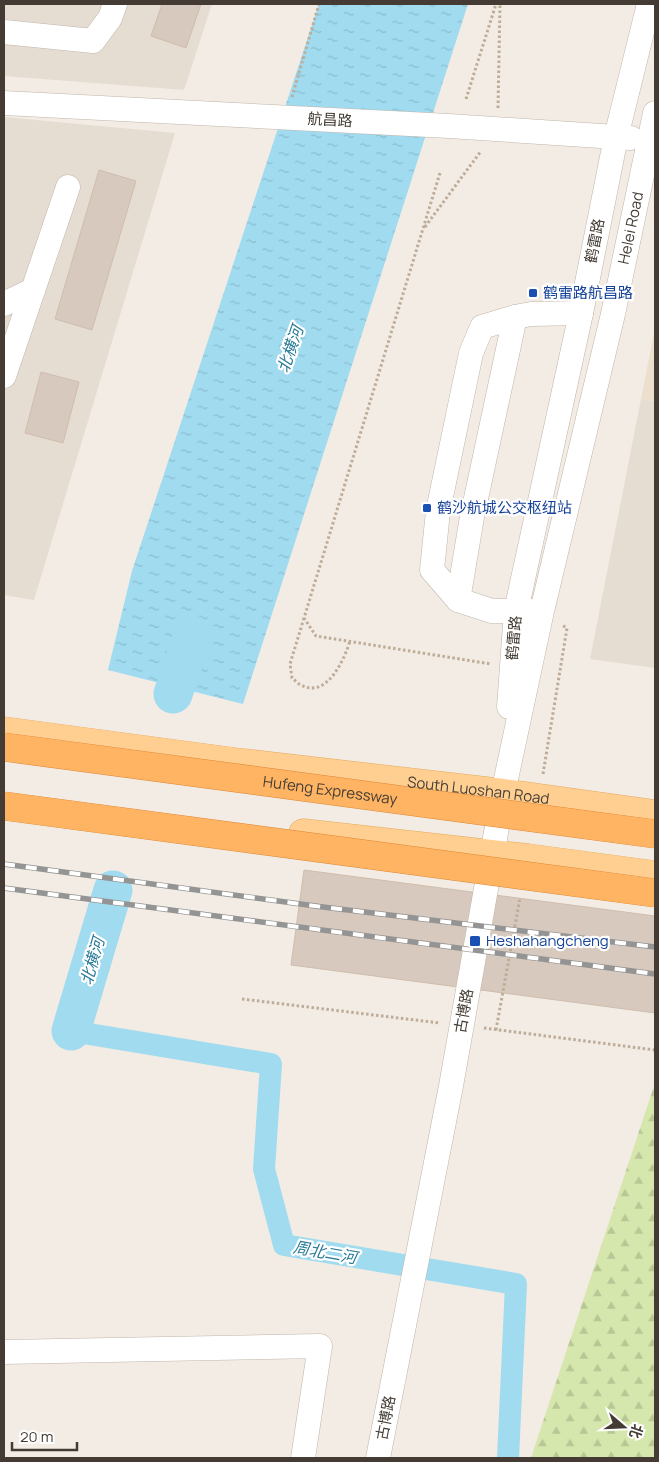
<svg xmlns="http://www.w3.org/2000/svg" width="659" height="1462" viewBox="0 0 659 1462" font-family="Manrope,'Noto Sans SC',sans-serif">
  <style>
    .residential { fill: #e6ddd2 }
    .education { fill: #ecdfce }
    .forest { fill: url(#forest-firs) }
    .water { fill: url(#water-ripples) }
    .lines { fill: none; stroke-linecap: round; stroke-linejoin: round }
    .canal { stroke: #a0dbf0; stroke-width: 22 }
    .river { stroke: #a0dbf0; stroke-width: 39 }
    .building { fill: #d7c9bd; stroke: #cfbdad }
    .minor-casing { stroke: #c1b5aa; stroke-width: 25 }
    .major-casing { stroke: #e4a961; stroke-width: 29 }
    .path { stroke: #bfac98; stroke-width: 3; stroke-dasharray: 2.5 2.5; stroke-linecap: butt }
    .minor { stroke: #fff; stroke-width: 24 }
    .major { stroke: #fecf91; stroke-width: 28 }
    .rail-casing { stroke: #949494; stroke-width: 5.5 }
    .rail { stroke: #fff; stroke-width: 4; stroke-dasharray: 11; stroke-linecap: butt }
    .highway-bridge-casing { stroke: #de8533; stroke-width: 29; stroke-linecap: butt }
    .highway-bridge { stroke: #feb463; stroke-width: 28 }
    .transit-dot { fill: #1a4fb4; stroke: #fff; stroke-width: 2 }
    .labels { text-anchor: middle; stroke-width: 4.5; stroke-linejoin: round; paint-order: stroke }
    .street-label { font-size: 15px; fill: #443c34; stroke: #fff }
    .transit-label { font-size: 15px; fill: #164399; stroke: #fff; text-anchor: start }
    .water-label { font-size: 16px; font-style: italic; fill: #297a98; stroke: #fff }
  </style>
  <defs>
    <pattern id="forest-firs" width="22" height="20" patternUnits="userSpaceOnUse" patternTransform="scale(1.25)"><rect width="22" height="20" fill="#d5e7ac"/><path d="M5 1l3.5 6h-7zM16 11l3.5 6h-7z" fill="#b8c795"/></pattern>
    <pattern id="water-ripples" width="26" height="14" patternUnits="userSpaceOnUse" patternTransform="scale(1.25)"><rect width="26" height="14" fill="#a0dbf0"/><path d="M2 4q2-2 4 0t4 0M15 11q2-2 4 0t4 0" fill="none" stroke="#8bbdce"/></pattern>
  </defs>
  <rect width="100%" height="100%" fill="#f2ece4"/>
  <!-- residential -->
  <path class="residential" d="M4 4H212L184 90 4 76Z
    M4 117 175 133 34 600 4 595Z
    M641 399 655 401V668L590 659Z"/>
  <!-- education -->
  <path class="education" d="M655 328V401L641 399Z"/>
  <!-- forest -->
  <path class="forest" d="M655 1083V1458H531Z"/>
  <!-- water -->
  <path class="water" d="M319 4H468L243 704 108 670 132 571Z"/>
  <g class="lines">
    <!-- canal -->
    <path class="canal" d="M71 1031 271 1064 264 1169 284 1245 516 1284 508 1458"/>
    <!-- river -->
    <path class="river" d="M173 694 193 635
      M71 1031 113 890"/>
  </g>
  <!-- building -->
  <path class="building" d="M162 4H201L186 48 151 36Z
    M99 170 136 181 92 330 55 319Z
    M41 372 79 382 63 443 25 433Z
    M304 870 655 916V1013L291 965Z"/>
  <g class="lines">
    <defs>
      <g id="minor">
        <path d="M4 32 93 41 110 18 115 4"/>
        <path d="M4 103 449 126 631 138"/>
        <path d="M4 304 33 290"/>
        <path d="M4 376 68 187"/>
        <path d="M458 600 472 517 515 317"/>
        <path d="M531 611H492L458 600 432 570 438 511 471 353 482 327 515 317 531 314 581 313"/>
        <path d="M509 707 516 611 581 313 616 137 649 4"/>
        <path d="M4 1352 320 1346 303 1458"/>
        <path id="s1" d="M378 1458 451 1086 503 793 542 611 613 314 655 113"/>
      </g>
      <g id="major">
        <path id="s2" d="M4 731 235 762 503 793 655 814"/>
        <path d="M303 833 528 858 655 875"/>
      </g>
    </defs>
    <!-- minor casing -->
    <use href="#minor" class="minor-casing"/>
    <!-- major casing -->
    <use href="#major" class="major-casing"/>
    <!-- path -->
    <path class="path" d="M292 97 319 4
      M466 99 496 4
      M498 108 500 4
      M440 173 304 618 316 636 491 664
      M425 227 481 151
      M304 618 290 664 292 678C295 680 298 684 301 685 327 699 344 660 350 641
      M543 774 567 628 562 625
      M242 999 440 1023
      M484 1028 655 1050
      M496 1030 520 898"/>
    <!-- minor -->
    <use href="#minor" class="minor"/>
    <!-- major -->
    <use href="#major" class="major"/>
    <defs>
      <path id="rail" d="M4 864 323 907 655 947
        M4 888 655 974"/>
    </defs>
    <!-- rail casing -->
    <use href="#rail" class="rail-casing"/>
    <!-- rail -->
    <use href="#rail" class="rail"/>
    <defs>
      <g id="highway-bridge">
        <path id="s3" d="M4 747 655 834"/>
        <path d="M4 806 655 893"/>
      </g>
    </defs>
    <!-- highway-bridge casing -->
    <use href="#highway-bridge" class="highway-bridge-casing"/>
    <!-- highway-bridge -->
    <use href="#highway-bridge" class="highway-bridge"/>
  </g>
  <!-- markers -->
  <g class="transit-dot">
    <rect x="528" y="288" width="10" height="10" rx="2.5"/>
    <rect x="422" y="503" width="10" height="10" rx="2.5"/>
    <rect x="469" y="935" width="12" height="12" rx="2.5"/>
  </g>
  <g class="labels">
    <!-- street labels -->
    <g class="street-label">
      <text transform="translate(330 120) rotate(3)" y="5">航昌路</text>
      <text dy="5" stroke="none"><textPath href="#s1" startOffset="1256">Helei Road</textPath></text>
      <text transform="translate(595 241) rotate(-79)" y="5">鹤雷路</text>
      <text transform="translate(514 638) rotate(-85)" y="5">鹤雷路</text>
      <text dy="5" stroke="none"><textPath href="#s3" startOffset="329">Hufeng Expressway</textPath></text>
      <text dy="5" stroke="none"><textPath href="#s2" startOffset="478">South Luoshan Road</textPath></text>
      <text transform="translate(464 1011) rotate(-80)" y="5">古博路</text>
      <text transform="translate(386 1418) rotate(-79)" y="5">古博路</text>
    </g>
    <!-- transit labels -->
    <g class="transit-label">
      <text x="543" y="298">鹤雷路航昌路</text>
      <text x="437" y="513">鹤沙航城公交枢纽站</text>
      <text x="486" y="946">Heshahangcheng</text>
    </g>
    <!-- water labels -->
    <g class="water-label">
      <text transform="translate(290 349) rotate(-71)" y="6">北横河</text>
      <text transform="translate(92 961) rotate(-74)" y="6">北横河</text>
      <text transform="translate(325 1252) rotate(10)" y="6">周北二河</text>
    </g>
  </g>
  <!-- border -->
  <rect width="659" height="1462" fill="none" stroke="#443c34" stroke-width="10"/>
  <!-- north arrow -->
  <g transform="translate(624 1427) rotate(109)" stroke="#ffffff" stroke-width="4" paint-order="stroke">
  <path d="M0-4L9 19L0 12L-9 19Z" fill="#443c34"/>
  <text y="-8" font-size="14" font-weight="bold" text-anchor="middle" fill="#443c34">北</text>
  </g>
  <!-- scale -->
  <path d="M12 1442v8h65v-8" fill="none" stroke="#443c34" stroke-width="2.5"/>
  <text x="20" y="1442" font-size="15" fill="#443c34" stroke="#ffffff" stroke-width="4" paint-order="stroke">20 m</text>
</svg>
